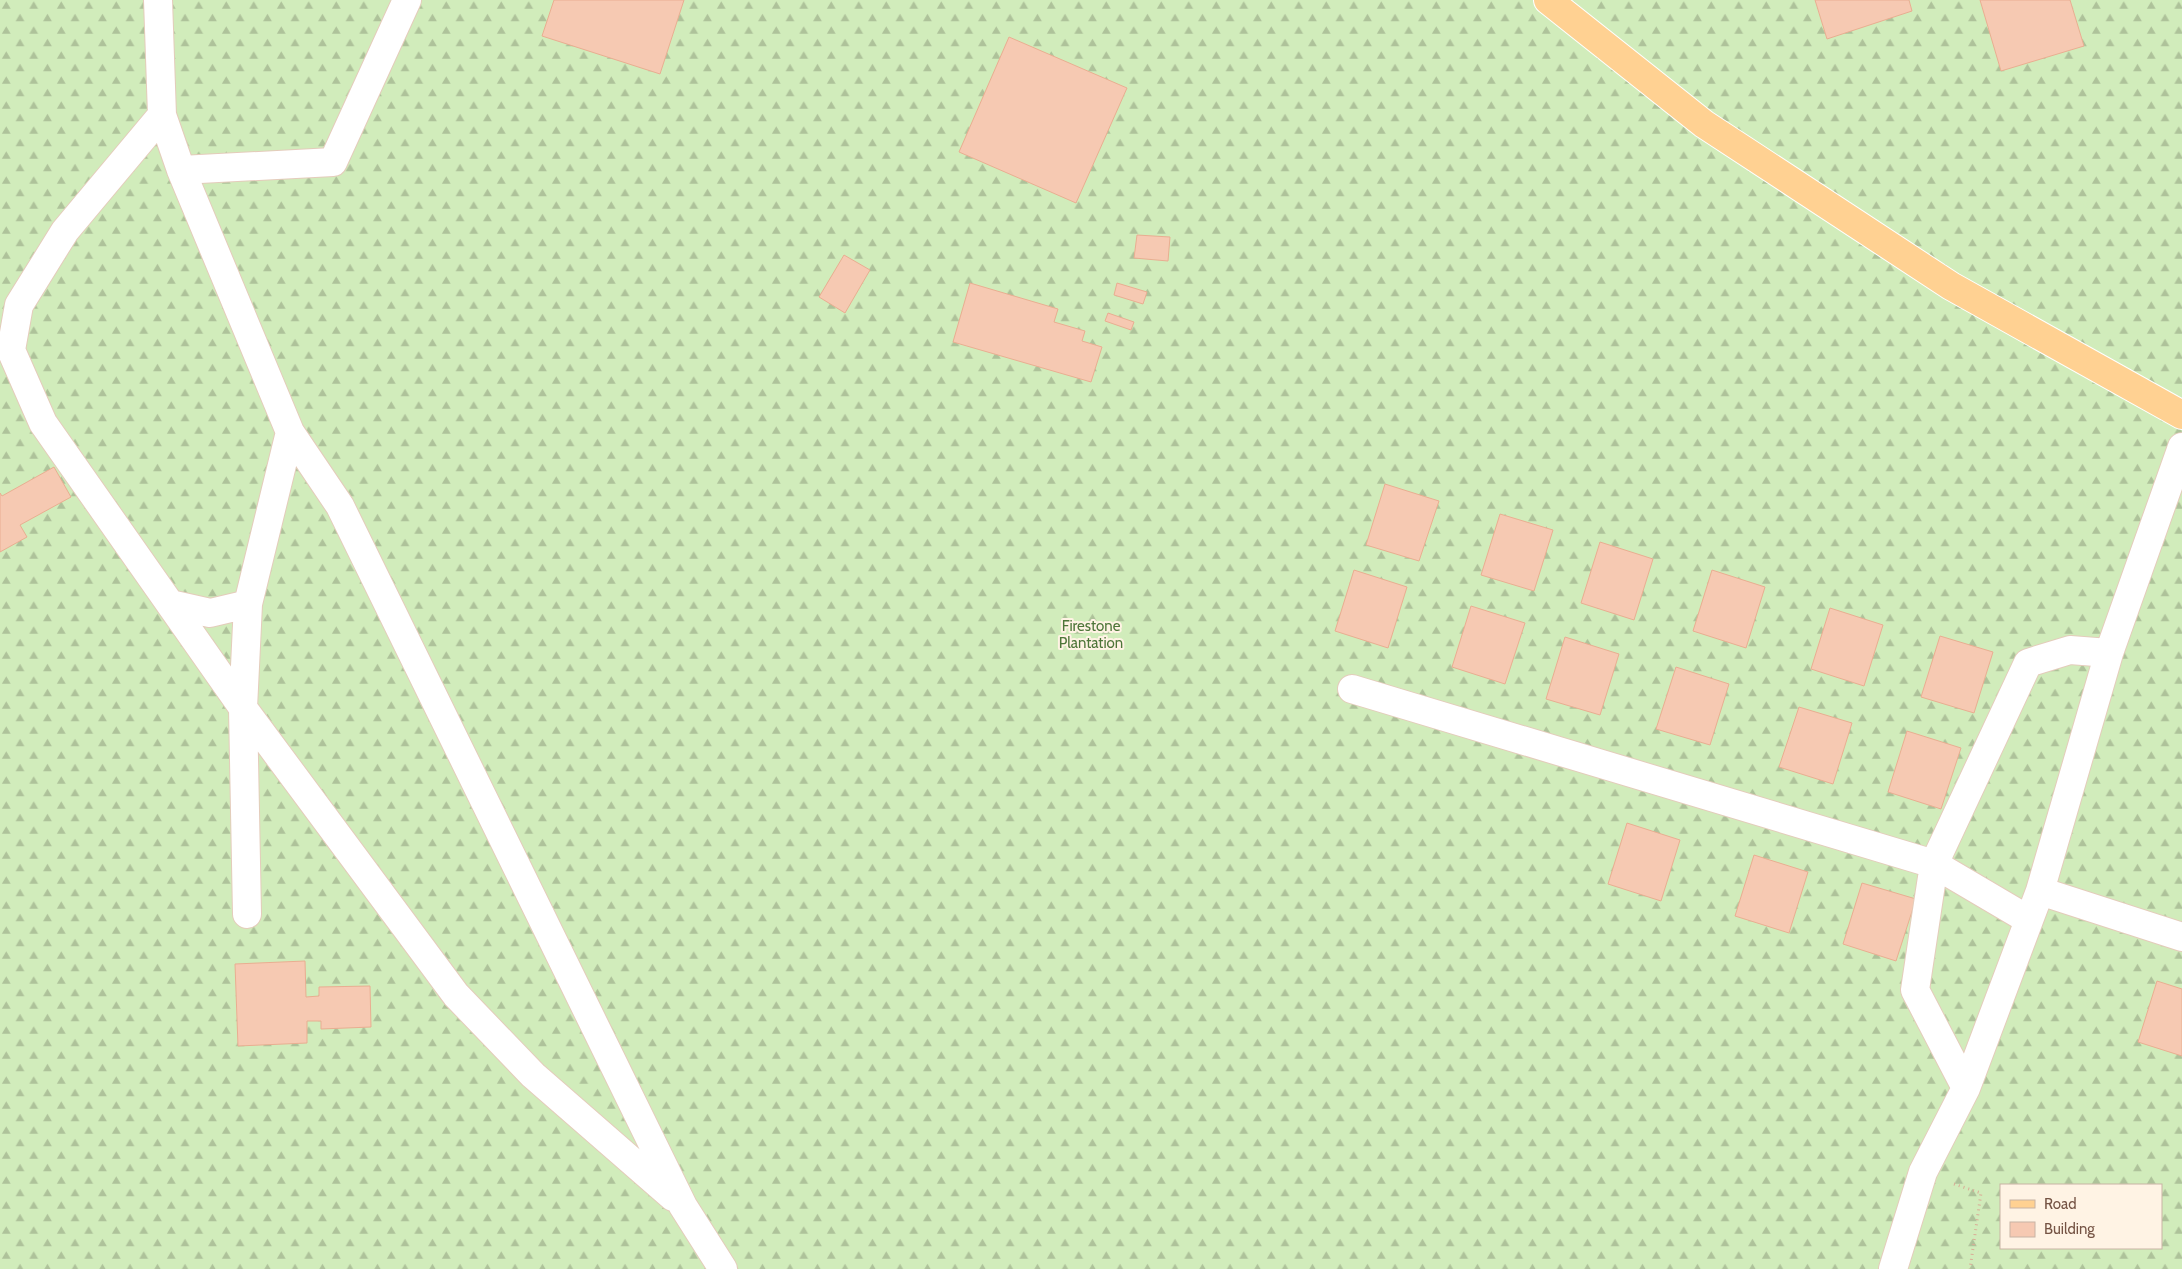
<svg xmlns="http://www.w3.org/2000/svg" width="2182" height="1269" viewBox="0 0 2182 1269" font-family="Cabin,sans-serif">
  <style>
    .forest { fill: url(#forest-firs); fill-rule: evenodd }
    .building { fill: #f6c9b2; stroke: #e9ae91 }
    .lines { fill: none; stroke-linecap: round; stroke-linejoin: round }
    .minor-casing { stroke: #e4ccbb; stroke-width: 30 }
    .major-casing { stroke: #fff; stroke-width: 30 }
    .path { stroke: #daac96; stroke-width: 3; stroke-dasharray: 1 4; stroke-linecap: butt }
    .minor { stroke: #fff; stroke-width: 28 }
    .major { stroke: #ffd192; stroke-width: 28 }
    .labels { text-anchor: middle; stroke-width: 4; stroke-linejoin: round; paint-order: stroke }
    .park-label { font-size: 15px; fill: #4e7639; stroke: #fff3e4 }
  </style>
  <defs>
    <pattern id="forest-firs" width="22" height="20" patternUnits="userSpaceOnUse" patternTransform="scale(1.25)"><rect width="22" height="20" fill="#d1ecbb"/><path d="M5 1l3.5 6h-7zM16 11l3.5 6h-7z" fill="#aec29a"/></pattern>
  </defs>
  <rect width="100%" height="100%" fill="#feefdc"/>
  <!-- forest -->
  <path class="forest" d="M0 0H2182V1269H0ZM2001 1185H2161V1248H2001Z"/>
  <!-- building -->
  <path class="building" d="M554 0H684L660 74 542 36Z
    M1815 0H1909L1912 11 1827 39Z
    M1980 0H2070L2084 46 2001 71Z
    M1009 37 1127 88 1076 203 959 152Z
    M1137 235 1170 237 1168 261 1134 258Z
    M844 255 870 270 845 313 819 297Z
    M970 283 1058 309 1054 322 1085 331 1082 341 1102 347 1091 382 953 342Z
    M1117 283 1147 292 1143 304 1114 295Z
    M1108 313 1134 322 1131 330 1105 321Z
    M54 467 71 497 20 525 27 537 0 552V493L2 496Z
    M1385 484 1439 501 1419 561 1366 545Z
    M1500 514 1553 530 1534 591 1481 575Z
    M1600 542 1653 559 1634 620 1581 603Z
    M1354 570 1407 587 1388 648 1335 631Z
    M1712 570 1765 587 1746 648 1693 631Z
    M1471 606 1525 623 1505 684 1452 667Z
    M1830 608 1883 625 1864 686 1811 669Z
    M1940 636 1993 652 1974 713 1921 697Z
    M1565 637 1619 654 1600 715 1546 699Z
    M1676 667 1729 684 1710 745 1656 729Z
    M1799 707 1852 723 1833 784 1779 767Z
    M1907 731 1961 748 1941 809 1888 792Z
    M1627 823 1680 840 1661 901 1608 884Z
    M1754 855 1808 872 1789 933 1735 916Z
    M1862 883 1916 899 1896 961 1843 944Z
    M305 961 306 997 319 996V987L370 986 371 1027 321 1029V1021H307V1043L238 1046 235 964Z
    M2157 981 2182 989V1056L2138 1042Z"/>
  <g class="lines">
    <defs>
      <path id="minor" d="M158 0 162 115 181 170 290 432 340 506 683 1206 723 1269
        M162 115 65 231 19 305 11 350 43 423 243 708 456 995 533 1075 673 1197
        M181 170 333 162 407 0
        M170 604 210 613 248 604
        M1352 689 1934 864 2029 920
        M2040 891 2182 937
        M247 914 243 708 248 604 290 432
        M1966 1088 1915 990 1934 864 2028 663 2070 650 2109 653
        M1893 1269 1923 1172 1966 1088 2040 891 2109 653 2182 447"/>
      <path id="major" d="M1548 0 1704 124 1951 286 2182 415"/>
    </defs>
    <!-- minor casing -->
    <use href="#minor" class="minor-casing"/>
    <!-- major casing -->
    <use href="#major" class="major-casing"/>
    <!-- path -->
    <path class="path" d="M1954 1184 1981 1193 1970 1269"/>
    <!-- minor -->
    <use href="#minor" class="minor"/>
    <!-- major -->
    <use href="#major" class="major"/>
  </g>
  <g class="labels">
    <!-- park labels -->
    <g class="park-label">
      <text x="1091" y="631">Firestone<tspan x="1091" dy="17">Plantation</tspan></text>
    </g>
  </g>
  <!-- legend -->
  <rect x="2000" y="1184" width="162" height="65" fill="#fff3e4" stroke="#c8b3a4"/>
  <rect x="2010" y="1200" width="25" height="8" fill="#ffd192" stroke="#c8b3a4"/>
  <text x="2044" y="1209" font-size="15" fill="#755344">Road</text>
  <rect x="2010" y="1222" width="25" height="15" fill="#f6c9b2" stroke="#c8b3a4"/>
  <text x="2044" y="1234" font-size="15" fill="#755344">Building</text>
</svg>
